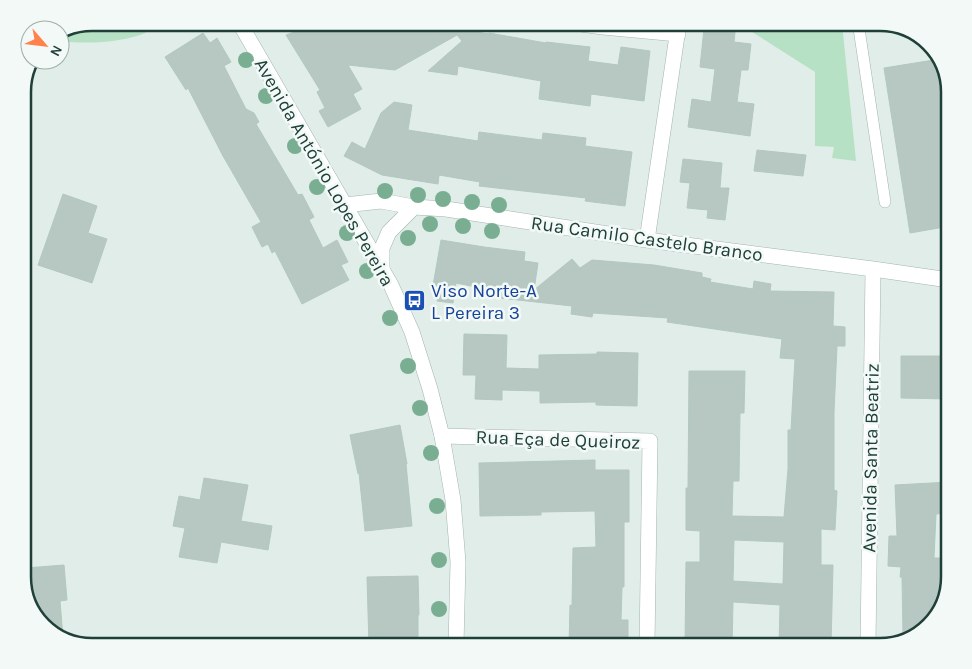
<svg xmlns="http://www.w3.org/2000/svg" width="972" height="669" viewBox="0 0 972 669" font-family="Karla,sans-serif">
  <style>
    .green { fill: #b7e1c4 }
    .building { fill: #b6c8c1; stroke: #b2c8c0; fill-rule: evenodd }
    .lines { fill: none; stroke-linecap: round; stroke-linejoin: round }
    .service-casing { stroke: #a3b6b0; stroke-width: 12 }
    .minor-casing { stroke: #a3b6b0; stroke-width: 16 }
    .tertiary-casing { stroke: #a3b6b0; stroke-width: 16 }
    .service { stroke: #fff; stroke-width: 11 }
    .minor { stroke: #fff; stroke-width: 15 }
    .tertiary { stroke: #fff; stroke-width: 15 }
    .tree { fill: #7aae92 }
    .labels { text-anchor: middle; stroke-width: 5; stroke-linejoin: round; paint-order: stroke }
    .street-label { font-size: 19px; fill: #1f4039; stroke: #f2f9f6 }
    .transit-label { font-size: 19px; fill: #164399; stroke: #f2f9f6; text-anchor: start }
    .rim { fill: none; stroke: #1f4039; stroke-width: 2.5 }
  </style>
  <rect width="100%" height="100%" fill="#e1ede8"/>
  <!-- green -->
  <path class="green" d="M92 22H165V23C156 27 147 33 137 36 113 43 85 44 60 41V36Z
    M738 23H842L856 161 832 158 834 147 815 146V72Z"/>
  <!-- building -->
  <path class="building" d="M305 22H410L489 34V33L546 43V42L590 47 588 61 618 65 621 47 650 51 644 101 591 94 590 106 539 99 541 81 458 66 457 75 428 71 462 41 457 35 395 70 348 65 362 89 353 94 361 109 328 127 319 111 325 108 317 92 320 90 286 35 305 28Z
    M704 29 735 32 734 42 751 44 748 70H741L737 102 754 104 750 136 688 127 692 99 711 102 715 69 700 67Z
    M203 33 210 43 217 38 231 62 224 66 246 109 254 113 259 122 256 124 298 195 302 194 314 217 309 220 323 248 337 240 348 262 341 265 349 280 302 304 275 251 272 253 268 244 262 247 252 227 261 222 223 156 188 88 186 90 165 57Z
    M940 59 942 61 950 92V226L910 233 884 68Z
    M394 102 412 105 408 130 478 141 479 132 542 140 543 133 586 138 585 146 632 152 625 206 585 201 586 198 479 186 480 182 439 175 438 184 382 175 344 156 352 142 365 149 381 113Z
    M757 150 806 155 803 176 754 171Z
    M683 159 722 163 720 188H729L725 220 707 218 708 210 687 208 690 183 680 182Z
    M63 194 97 206 88 233 107 239 92 283 38 265Z
    M441 240 484 247 525 252 524 261 538 263 534 290 572 259 580 268 592 260 654 265 702 273V277L711 279 710 282 753 289 754 281 771 284 770 291 834 292 833 326 845 327V346H837L834 412V490L837 491 835 530 821 529V565H833L831 646H779L780 605 733 602 732 646H685L686 562H700V531L686 530V488H688L689 371H745L744 413H740L739 481H733L732 516 784 517 788 469V430H791L795 359 780 358 782 339 667 322 668 318 593 313 592 317 571 314 572 306 491 297 492 290 456 283 453 303 437 301 439 292 432 291ZM734 540 784 542 783 584 733 581Z
    M464 334 507 335 506 368 539 369V355L597 354V352L638 353 637 406 596 405V402L540 403V391L502 390V400L475 399 476 375H463Z
    M901 356H950V399L901 398Z
    M400 425 407 464H406L412 526 365 531 359 473 358 474 350 435Z
    M595 460V470H629V522H624V587H622L621 620H628V641H621L620 646H569L570 605 572 606 573 548 596 547 595 511 541 512V515L480 516 479 463Z
    M204 478 248 485 241 521 272 526 268 550 221 542 217 563 179 557 185 528 173 526 179 496 200 500Z
    M950 482V501H948V513L936 514 934 558H943L942 603 938 613V616L917 634H903L902 577H900L901 567 888 566 889 536H897L895 485Z
    M64 565 67 600 60 601 63 638 53 635 32 612 30 605 26 568Z
    M418 576 419 615H418V646H369L367 577Z"/>
  <g class="lines">
    <defs>
      <path id="service" d="M858 22 885 202"/>
      <path id="minor" d="M566 22 603 27 678 34
        M345 205 381 201 414 207 446 209 647 240 873 269 949 280
        M647 240 679 22
        M382 270V248L389 232 414 207
        M442 436 650 441 647 646
        M868 646 873 269"/>
      <path id="tertiary" d="M239 22 391 285 412 332 430 389 442 436 453 500 458 562 456 646"/>
    </defs>
    <!-- service casing -->
    <use href="#service" class="service-casing"/>
    <!-- minor casing -->
    <use href="#minor" class="minor-casing"/>
    <!-- tertiary casing -->
    <use href="#tertiary" class="tertiary-casing"/>
    <!-- service -->
    <use href="#service" class="service"/>
    <!-- minor -->
    <use href="#minor" class="minor"/>
    <!-- tertiary -->
    <use href="#tertiary" class="tertiary"/>
  </g>
  <!-- trees -->
  <g class="tree">
    <circle cx="246" cy="60" r="8"/>
    <circle cx="266" cy="96" r="8"/>
    <circle cx="295" cy="146" r="8"/>
    <circle cx="317" cy="187" r="8"/>
    <circle cx="385" cy="191" r="8"/>
    <circle cx="418" cy="195" r="8"/>
    <circle cx="443" cy="199" r="8"/>
    <circle cx="472" cy="202" r="8"/>
    <circle cx="499" cy="205" r="8"/>
    <circle cx="430" cy="224" r="8"/>
    <circle cx="463" cy="226" r="8"/>
    <circle cx="492" cy="231" r="8"/>
    <circle cx="347" cy="233" r="8"/>
    <circle cx="408" cy="238" r="8"/>
    <circle cx="367" cy="271" r="8"/>
    <circle cx="390" cy="318" r="8"/>
    <circle cx="408" cy="366" r="8"/>
    <circle cx="420" cy="408" r="8"/>
    <circle cx="431" cy="453" r="8"/>
    <circle cx="437" cy="506" r="8"/>
    <circle cx="439" cy="560" r="8"/>
    <circle cx="439" cy="609" r="8"/>
  </g>
  <!-- icons -->
  <defs>
    <symbol id="bus-square" viewBox="-11 -11 22 22"><rect x="-9" y="-9" width="18" height="18" rx="4" fill="#1a4fb4" stroke="#f2f9f6"/><path d="M-5-6H5V4H4V6H2V4H-2V6H-4V4H-5ZM-3.5-4V0h7V-4ZM-3.5 1.2v1.5H-2V1.2ZM2 1.2v1.5H3.5V1.2Z" fill="#fff"/></symbol>
  </defs>
  <g fill-rule="evenodd">
    <use href="#bus-square" x="402" y="288" width="25" height="25"/>
  </g>
  <g class="labels">
    <!-- street labels -->
    <g class="street-label">
      <text transform="translate(325 172) rotate(60)" y="7">Avenida António Lopes Pereira</text>
      <text transform="translate(647 238) rotate(8)" y="7">Rua Camilo Castelo Branco</text>
      <text transform="translate(558 439) rotate(2)" y="7">Rua Eça de Queiroz</text>
      <text transform="translate(870 458) rotate(-89)" y="7">Avenida Santa Beatriz</text>
    </g>
    <!-- transit labels -->
    <g class="transit-label">
      <text x="431" y="297">Viso Norte-A<tspan x="431" dy="22">L Pereira 3</tspan></text>
    </g>
  </g>
  <!-- crop -->
  <path d="M0 0H972V669H0ZM92 31H880A61 61 0 0 1 941 92V577A61 61 0 0 1 880 638H92A61 61 0 0 1 31 577V92A61 61 0 0 1 92 31Z" fill="#f2f9f6" fill-rule="evenodd"/>
  <path class="rim" d="M92 31H880A61 61 0 0 1 941 92V577A61 61 0 0 1 880 638H92A61 61 0 0 1 31 577V92A61 61 0 0 1 92 31Z"/>
  <!-- north arrow -->
  <g transform="translate(45 45) rotate(118)"><circle r="24" fill="#f2f9f6" stroke="#9eafaa"/>
  <path d="M0-4L9 19L0 12L-9 19Z" fill="#ff824d"/>
  <text y="-8" font-size="14" font-weight="bold" text-anchor="middle" fill="#1f4039">N</text>
  </g>
</svg>
